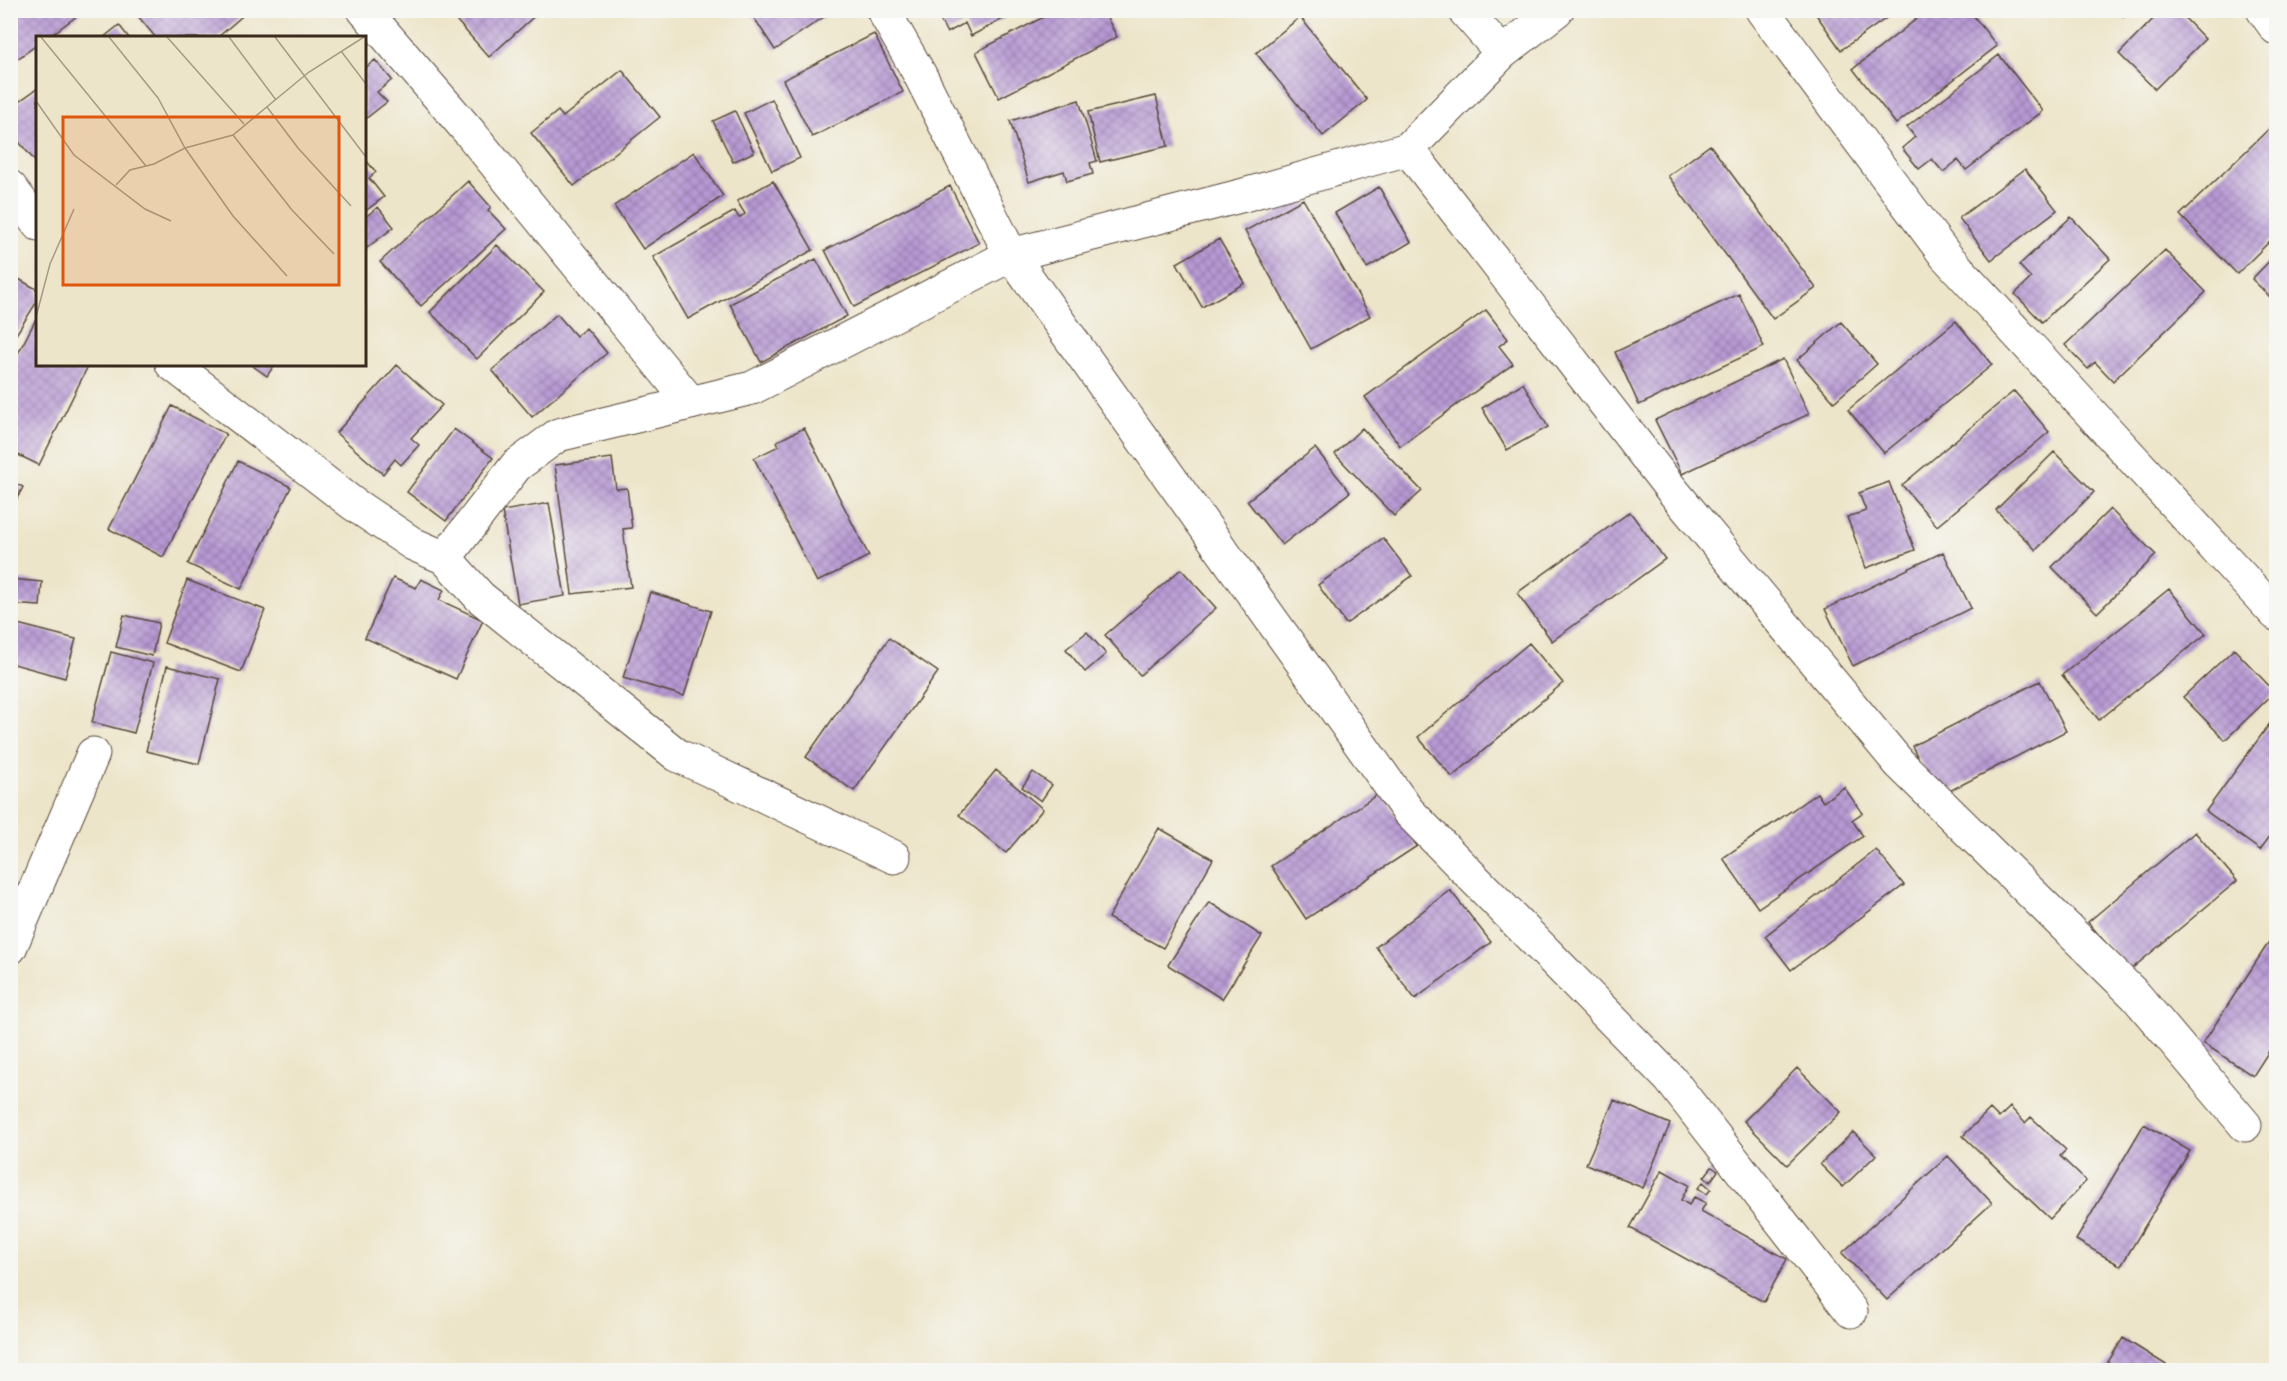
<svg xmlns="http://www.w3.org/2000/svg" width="2287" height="1381" viewBox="0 0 2287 1381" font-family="'Balsamiq Sans',sans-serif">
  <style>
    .building { fill: url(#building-cross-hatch) }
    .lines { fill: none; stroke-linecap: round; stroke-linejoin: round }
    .minor-casing { stroke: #564638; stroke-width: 35 }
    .minor { stroke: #fff; stroke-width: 33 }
    .inset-road { fill: none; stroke: #a69a85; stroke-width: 1.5 }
    .view { fill: #df570d; fill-opacity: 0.15; stroke: #df570d; stroke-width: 3 }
    .inset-edge { fill: none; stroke: #3b2a1e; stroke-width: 3 }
  </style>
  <defs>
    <pattern id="building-cross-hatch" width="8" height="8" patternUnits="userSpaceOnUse" patternTransform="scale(1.5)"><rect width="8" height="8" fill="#b799d4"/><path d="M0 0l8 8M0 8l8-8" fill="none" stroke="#967dab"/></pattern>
  </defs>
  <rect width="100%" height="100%" fill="#f6f6f2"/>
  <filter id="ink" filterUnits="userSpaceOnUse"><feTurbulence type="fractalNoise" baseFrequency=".0167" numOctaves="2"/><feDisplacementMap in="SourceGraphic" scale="12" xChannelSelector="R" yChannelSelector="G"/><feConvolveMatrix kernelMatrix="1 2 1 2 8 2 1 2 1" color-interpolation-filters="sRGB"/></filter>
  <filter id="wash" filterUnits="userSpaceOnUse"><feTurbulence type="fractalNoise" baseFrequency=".008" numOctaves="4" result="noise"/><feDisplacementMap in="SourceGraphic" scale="24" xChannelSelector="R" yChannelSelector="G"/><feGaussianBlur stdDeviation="1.35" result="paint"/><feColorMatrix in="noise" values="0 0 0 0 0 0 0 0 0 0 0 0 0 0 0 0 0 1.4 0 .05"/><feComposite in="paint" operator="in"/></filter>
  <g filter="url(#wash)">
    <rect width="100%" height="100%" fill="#ede5c9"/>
    <g id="blocks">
      <!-- building -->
      <path class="building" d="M10 10H85L47 38H38V44L10 64Z
        M133 10H249L217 38H156Z
        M451 10H541L489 57 449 12Z
        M749 10H834L775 50Z
        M935 10H1020L971 36 965 23 947 33Z
        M1057 10H1103L1117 37 999 98 976 52Z
        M1813 10H1889L1892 14 1841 50Z
        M1928 10H1969L1997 46 1896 124 1853 69Z
        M2118 10H2131L2123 17Z
        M2162 10H2177L2205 39 2155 89 2119 54Z
        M1300 17 1367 100 1323 136 1256 53Z
        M119 25 129 38H103Z
        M874 34 903 92 812 137 783 80Z
        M1999 55 2043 111 1966 170 1958 160 1943 172 1932 159 1919 169 1902 148 1915 137 1907 127Z
        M375 60 392 80 377 92 387 102 364 120V69Z
        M622 70 660 117 574 186 531 133 558 111 563 117Z
        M38 88V158L34 160 10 131V108Z
        M1156 96 1168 146 1100 162 1088 112Z
        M772 99 800 158 772 171 744 113Z
        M1079 100 1097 161 1090 163 1093 174 1067 181 1064 171 1029 182 1010 121Z
        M735 111 754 152 733 162 713 121Z
        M2276 122V235L2237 274 2180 215Z
        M1710 145 1816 288 1773 319 1668 176Z
        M694 152 723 196 643 249 614 206Z
        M364 158 376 172 369 178 384 197 364 212Z
        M2025 169 2057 210 1991 260 1959 218Z
        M468 181 491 207 488 210 506 229 421 306 380 262Z
        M773 181 813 250 688 319 653 257 735 211 739 218 745 214 737 201Z
        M950 186 979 243 854 307 825 250Z
        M1379 187 1411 242 1367 268 1335 213Z
        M1303 199 1370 316 1311 349 1245 231Z
        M378 207 394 227 364 250V218Z
        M2071 217 2110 259 2042 322 2015 294 2031 278 2019 265Z
        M1219 239 1245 283 1202 307 1177 263Z
        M497 245 544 292 477 359 430 312Z
        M2165 250 2206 292 2113 381 2095 362 2088 369 2065 345Z
        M2276 254V303L2252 279Z
        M816 259 847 316 761 362 730 304Z
        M10 274 38 290V300L10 344Z
        M1739 294 1764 347 1639 405 1615 352Z
        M1486 310 1508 339 1499 346 1513 364 1400 446 1365 397Z
        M557 314 576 336 586 328 607 353 532 417 492 370Z
        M35 321 38 322V364H89L39 465 10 451V369Z
        M1956 321 1992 365 1884 453 1848 410Z
        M1841 322 1877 364 1834 402 1797 360Z
        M1783 359 1809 414 1682 474 1655 420Z
        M250 364H275L267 376Z
        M397 365 442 405 411 438 419 445 401 465 395 459 383 474 336 433Z
        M1523 383 1548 427 1507 450 1482 408Z
        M2014 391 2049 432 1937 526 1902 485Z
        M172 406 226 434 163 557 109 529Z
        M804 428 869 556 817 582 754 458 779 446 777 441Z
        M1362 428 1422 491 1394 516 1335 454Z
        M454 429 493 458 446 521 407 492Z
        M1315 448 1350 492 1282 545 1247 501Z
        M2054 452 2094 492 2036 550 1996 510Z
        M612 458 616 489 627 488 632 528 623 529 631 587 572 594 555 465Z
        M238 461 291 487 241 589 188 564Z
        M10 481 23 487 10 512Z
        M1889 482 1915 550 1866 568 1847 517 1866 511 1859 493Z
        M549 503 565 596 518 604 502 511Z
        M2110 509 2156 555 2097 613 2052 567Z
        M1630 512 1665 559 1552 641 1517 593Z
        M1383 538 1412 576 1346 624 1318 585Z
        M1943 552 1971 608 1853 666 1825 609Z
        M1181 569 1216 608 1140 675 1105 635Z
        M393 578 416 588 421 579 444 590 439 600 483 620 456 679 365 638Z
        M10 579 42 582 40 606 10 604Z
        M187 580 265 610 241 672 164 643Z
        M2169 589 2206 634 2099 720 2062 675Z
        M650 592 711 611 684 696 623 678Z
        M124 615 159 623 152 656 116 647Z
        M10 622 76 639 65 678 10 663Z
        M1087 632 1106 654 1085 672 1066 649Z
        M889 638 938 672 854 791 806 757Z
        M1529 643 1563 683 1452 777 1418 737Z
        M2234 649 2275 692 2225 740 2183 697Z
        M111 652 153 663 134 733 92 722Z
        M167 666 220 679 199 764 146 751Z
        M2040 681 2066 731 1938 797 1912 746Z
        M2276 715V828L2260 850 2206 811Z
        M996 770 1043 809 1006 853 959 815Z
        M1033 772 1052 785 1041 801 1022 787Z
        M1844 787 1862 813 1852 820 1863 836 1758 908 1723 858 1817 793 1823 802Z
        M1381 792 1417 846 1306 919 1271 866Z
        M1159 828 1213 859 1163 948 1108 918Z
        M2195 832 2237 881 2129 971 2088 922Z
        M1876 850 1904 885 1791 970 1765 936Z
        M1450 890 1491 942 1415 999 1376 947Z
        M1209 902 1262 936 1222 999 1168 965Z
        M2273 936 2276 939V1040L2253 1076 2203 1043Z
        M1797 1068 1841 1112 1787 1165 1744 1121Z
        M1614 1100 1670 1124 1643 1188 1586 1164Z
        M2010 1107 2025 1123 2031 1117 2066 1150 2060 1156 2086 1181 2050 1219 1963 1136 1990 1109 1999 1118Z
        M2144 1124 2190 1151 2121 1266 2076 1240Z
        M1853 1132 1876 1155 1843 1187 1820 1164Z
        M1948 1156 1992 1203 1887 1300 1842 1253Z
        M1712 1167 1718 1171 1710 1182 1704 1177Z
        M1662 1170 1689 1185 1681 1200 1689 1205 1694 1197 1706 1203 1701 1211 1787 1259 1764 1302 1630 1228Z
        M1703 1182 1711 1189 1707 1194 1698 1188Z
        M2123 1338 2171 1368 2169 1370H2103Z"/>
    </g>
  </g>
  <g filter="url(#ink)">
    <use href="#blocks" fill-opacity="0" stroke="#564638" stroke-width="1.5"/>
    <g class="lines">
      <defs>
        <path id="minor" d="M364 10 471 134 691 403
          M883 10 920 75 1011 255 1408 811 1670 1079 1851 1311
          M1464 10 1502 53
          M1762 10 1946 256 2276 614
          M2263 10 2276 28
          M1408 149 1672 490 1899 763 2136 996 2245 1125
          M10 187 38 224
          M172 364 352 503 413 544 445 558 480 597 677 755 894 857
          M445 558 516 466 558 435 752 388 1011 255 1244 195 1408 149 1502 53 1557 10
          M10 948 93 754"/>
      </defs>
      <!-- minor casing -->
      <use href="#minor" class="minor-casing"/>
      <!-- minor -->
      <use href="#minor" class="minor"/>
    </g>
  </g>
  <!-- overview -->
  <g transform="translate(36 36)">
    <rect width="330" height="330" fill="#ede5c9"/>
    <path class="inset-road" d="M5 1 110 130M73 1 122 62 149 112 197 180 251 240M131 1 208 88M193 1 240 64M239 1 330 121M305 15 330 48M0 65 38 119 109 173 135 185M231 71 262 112 315 170M197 99 256 174 298 218M80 149 94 134 118 128 149 112 197 99 273 36 328 1M0 281 14 228 38 173"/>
    <path class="view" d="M27 81H303V249H27Z"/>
    <rect width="330" height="330" class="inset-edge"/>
  </g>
  <!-- margin -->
  <rect width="2287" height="1381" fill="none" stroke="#f6f6f2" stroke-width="36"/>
</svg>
